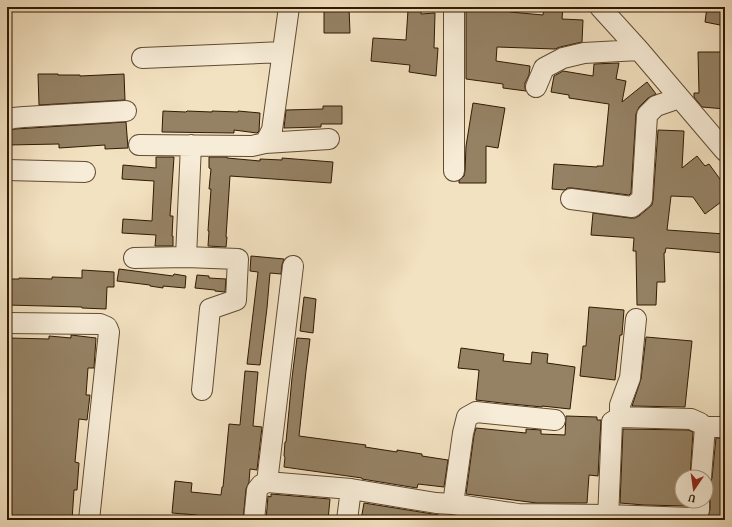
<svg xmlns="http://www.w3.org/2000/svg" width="732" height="527" viewBox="0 0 732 527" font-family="Alegreya,serif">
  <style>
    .building { fill: #958265; stroke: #301902 }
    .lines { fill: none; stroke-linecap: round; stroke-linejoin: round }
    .minor-casing { stroke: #614b32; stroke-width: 22 }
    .minor { stroke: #f7ecd7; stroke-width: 20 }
  </style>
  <rect width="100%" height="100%" fill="#f3e2c1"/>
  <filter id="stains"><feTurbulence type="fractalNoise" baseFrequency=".005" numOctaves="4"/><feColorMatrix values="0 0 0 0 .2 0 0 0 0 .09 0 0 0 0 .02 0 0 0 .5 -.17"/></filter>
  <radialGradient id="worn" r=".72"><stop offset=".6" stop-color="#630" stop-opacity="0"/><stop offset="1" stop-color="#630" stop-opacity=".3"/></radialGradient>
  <!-- building -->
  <path class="building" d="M466 7H510V12L543 15 544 7H563L562 19 583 20 582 42 560 47 555 49 497 47 496 61 530 66 529 75 525 83V88L526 91 503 88V84L466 79Z
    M707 7H723L720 25 705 22Z
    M324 8H349L350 33H324Z
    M408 10 421 11V14L435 13 434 48H438L436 76 409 72 410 65 371 61 373 38 406 40Z
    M698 52H725V109L702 107 694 97V93H699Z
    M619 63 616 79 626 81 622 102 647 82 656 94 648 98 639 107 636 114 631 193 629 195 572 188H567L565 190 552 189 554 164 597 167V166H603L609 104 569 98V95L551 92 554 76 563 71 593 76 594 64Z
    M38 74H58V75H80V76L124 74 125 100 39 105Z
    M473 103 505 108 498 148 486 146V183H459V181L464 176 465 171 466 146Z
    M323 106H342V124H321V127L284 128 286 110 323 109Z
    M163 111 186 112 187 111 212 112V111L238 112V111L260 113 259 131 257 133 234 130V133L162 132Z
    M126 122 128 148 105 149V145L59 148V144L7 145V131L15 129Z
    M658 130 684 131 682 168 697 156 705 166 709 164 725 186V199L705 214 693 197 671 196 667 230 725 234V253L666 248 665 253H664L665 282H657L656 305H637L636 251H633L634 238 591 235 593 213 630 218H635L639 216 652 205 653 200Z
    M156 157H174L170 216H173L172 236H173V246H155L156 235 122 233 123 219 152 221 154 181 122 179 123 165 156 168Z
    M209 157H227V158L260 161V159L282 160V158L333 162 331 183 230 176 226 237H227L226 247 208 246 209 231H208L211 189H209L211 169 209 168Z
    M251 256 284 259 282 265 281 274 270 273 267 308 260 365 247 364 258 272 250 271Z
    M119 269 173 276 174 274 186 276 185 288 163 286V288L150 286V285L117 281Z
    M82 270 114 272V287H107L106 309 82 308V307L7 305V279H19V278L52 279V277L82 278Z
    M197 275 209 276V278L226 279 225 292 215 291V290L195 288Z
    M304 297 316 299 313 333 300 331Z
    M589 307 624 310 622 335H620L615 380 580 376 583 346H586Z
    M71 335 96 338 94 368H88L86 395H90L87 420 79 419 75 462 79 463 77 490H74L72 520H7V463L9 438 10 408H8L9 338 49 339V336L71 338Z
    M646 337 692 341 685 407 632 406 641 379Z
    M297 338 310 339 306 371 299 436 366 445 365 447 397 452V450L422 454V456L448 460 444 487 418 484 417 488 362 479V478L284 467 285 457 284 456 285 442H286L292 378Z
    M461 348 504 354 503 361 531 364 532 352 548 354 547 363 575 367 570 409 542 406V407L502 403 476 400 479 370 458 368Z
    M245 371 258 372 253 426 262 427 257 470 250 469 249 482 246 489 243 520H196L197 515 172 513 175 481 192 483 191 492 221 495 222 487H223L229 424 240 425Z
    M566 416 597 417V420H601L598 476 589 475 587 503H537L466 494 474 435 476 428 526 433V429L541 430V434L565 435Z
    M623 429 688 430 693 432 690 477H682V501H688V506L644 505 620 503Z
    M716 438H725V520H707L710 510V501L709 496 706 492V487L710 484 712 478Z
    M271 494 330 499 328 520H266L268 496 271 497Z
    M364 503 439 515V520H361Z"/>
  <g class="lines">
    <defs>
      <path id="minor" d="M600 7 639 50 725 151
        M142 58 283 52
        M536 87 544 68 563 58 584 53 639 50
        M7 120 13 118 24 117 126 111
        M265 143 329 139
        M139 145 252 146 265 143 272 130 289 7
        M7 170 85 172
        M454 171V7
        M571 199 632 207 642 199 647 115 656 106 679 98
        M186 257 191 145
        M134 258 186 257 238 259 236 300 210 309 202 390
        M7 323 100 324 107 327 109 332 89 520
        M620 417 691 419 700 423 705 427
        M701 477 705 427H725
        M267 482 293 266
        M453 504 463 433 467 417 476 412 555 420
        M254 520 257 490 261 485 267 482 351 489 436 503 453 504 518 514 608 515 691 518 697 515 699 510V501
        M347 520 351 489
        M608 520 612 422 620 417V405L630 378 636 319"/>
    </defs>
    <!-- minor casing -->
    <use href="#minor" class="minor-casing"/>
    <!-- minor -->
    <use href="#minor" class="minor"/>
  </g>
  <!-- margin -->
  <rect width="732" height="527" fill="none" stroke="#f3e2c1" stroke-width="24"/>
  <rect x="8" y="8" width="716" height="511" fill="none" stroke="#301902" stroke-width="2"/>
  <rect x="12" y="12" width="708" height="503" fill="none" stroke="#301902"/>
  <!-- north arrow -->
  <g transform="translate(694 489) rotate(193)"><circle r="19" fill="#f7ecd7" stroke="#a79882"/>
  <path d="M0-3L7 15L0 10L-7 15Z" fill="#8f2418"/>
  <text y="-6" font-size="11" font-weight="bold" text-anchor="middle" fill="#301902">U</text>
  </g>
  <rect width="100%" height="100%" filter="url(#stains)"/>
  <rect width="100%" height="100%" fill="url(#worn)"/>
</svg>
